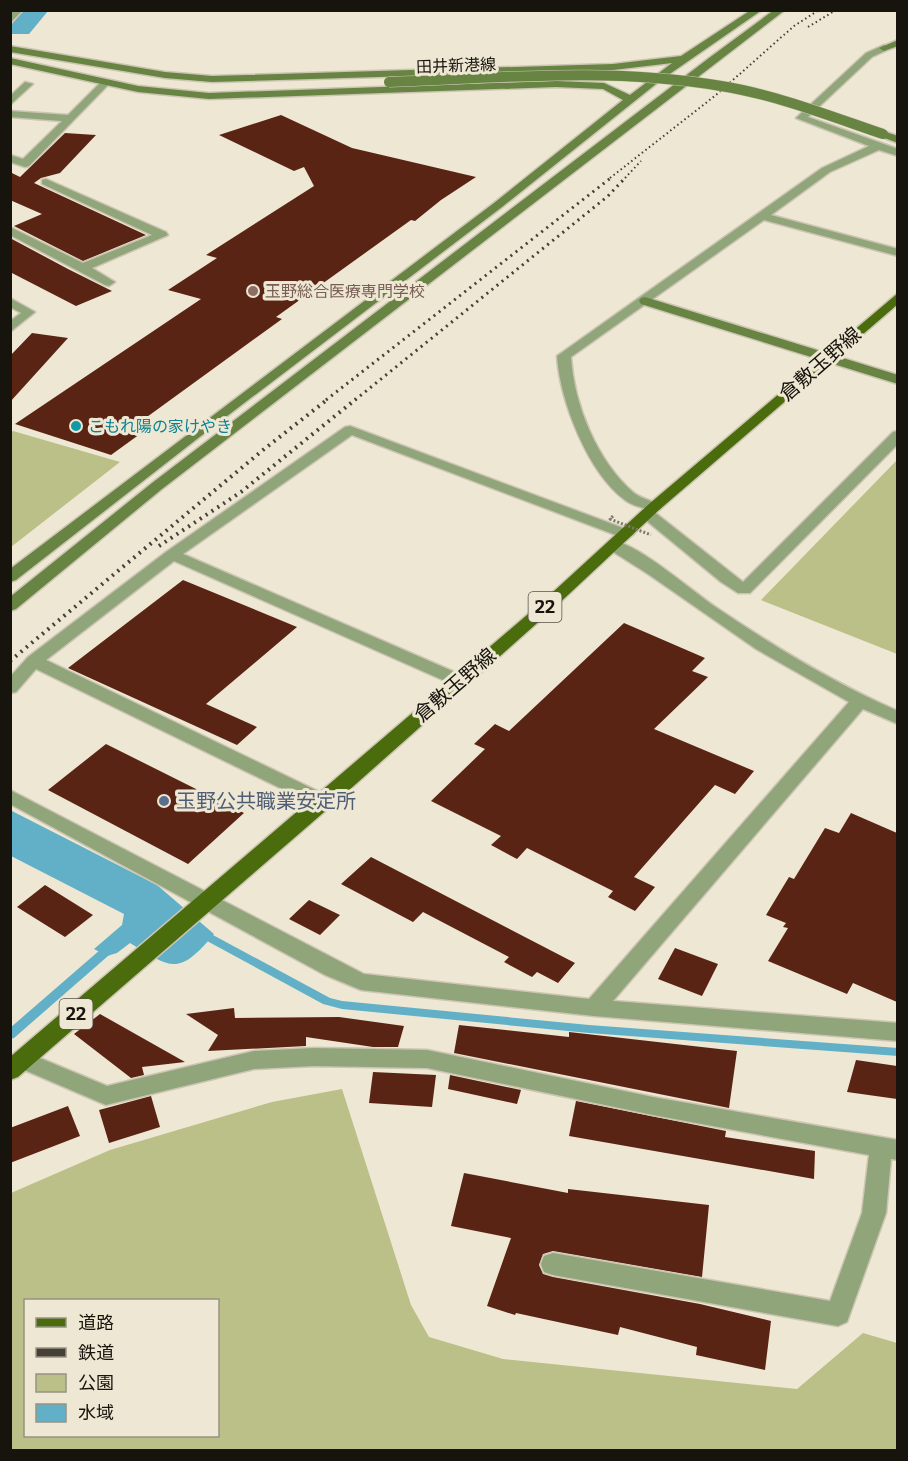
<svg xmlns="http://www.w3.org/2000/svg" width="908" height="1461" viewBox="0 0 908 1461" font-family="Bitter,'Noto Sans JP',serif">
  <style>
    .green { fill: #bbbf88; fill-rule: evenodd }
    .water { fill: #61b0c7 }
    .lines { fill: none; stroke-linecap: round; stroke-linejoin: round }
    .stream { fill: #61b0c7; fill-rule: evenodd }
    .building { fill: #5a2415 }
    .street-casing { stroke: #ccc5b3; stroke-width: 3 }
    .secondary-casing { stroke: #ccc5b3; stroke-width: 3 }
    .primary-casing { stroke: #ccc5b3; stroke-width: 3 }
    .street { fill: #91a57a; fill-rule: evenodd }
    .secondary { fill: #678442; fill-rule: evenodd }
    .primary { fill: #4a6c0c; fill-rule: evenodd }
    .rail-far2 { stroke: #444037; stroke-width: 2; stroke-dasharray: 1.5 3; stroke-linecap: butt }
    .rail-far1 { stroke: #444037; stroke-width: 3; stroke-dasharray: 2 4.5; stroke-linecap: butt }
    .rail { stroke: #444037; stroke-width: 4; stroke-dasharray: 2 5; stroke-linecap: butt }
    .secondary-bridge-casing { stroke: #ccc5b3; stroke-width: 11; stroke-linecap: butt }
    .path-bridge { stroke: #7d786b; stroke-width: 3; stroke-dasharray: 2 2; stroke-linecap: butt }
    .secondary-bridge { stroke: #678442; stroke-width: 10 }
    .education-dot { fill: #8d6e63; stroke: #eee7d3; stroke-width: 2 }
    .culture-dot { fill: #0f9aa8; stroke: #eee7d3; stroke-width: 2 }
    .service-dot { fill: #5c6f8a; stroke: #eee7d3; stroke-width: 2 }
    .labels { text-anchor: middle; stroke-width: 6; stroke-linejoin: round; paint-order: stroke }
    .far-street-label { font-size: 16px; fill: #17140d; stroke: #eee7d3 }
    .far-education-label { font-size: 16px; fill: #785e54; stroke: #eee7d3; text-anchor: start }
    .far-culture-label { font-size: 16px; fill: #0d838f; stroke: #eee7d3; text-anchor: start }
    .shield { fill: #eee7d3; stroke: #585348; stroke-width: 1.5 }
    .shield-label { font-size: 18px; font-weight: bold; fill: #17140d }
    .street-label { font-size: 20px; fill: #17140d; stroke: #eee7d3 }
    .service-label { font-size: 20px; fill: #4e5e75; stroke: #eee7d3; text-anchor: start }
  </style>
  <rect width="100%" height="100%" fill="#eee7d3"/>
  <!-- green -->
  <path class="green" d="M13 431 120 462 11 547 10 433Z
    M897 460V654L761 600Z
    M342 1089 411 1305 429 1337 503 1359 797 1389 863 1333 897 1343V1450H11V1193L110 1150 272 1102ZM26 1300H218V1436H26Z"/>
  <!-- water -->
  <path class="water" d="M23 11H48L29 34H11V25Z
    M10 810 157 885 214 934C179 976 172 969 130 943L117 953 107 956 94 949 122 925 124 914 11 856Z"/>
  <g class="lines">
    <!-- stream -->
    <path class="stream" d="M200 928 330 998 342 1001 589 1025 898 1048V1056L589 1033 342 1009 323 1004 196 935 195 932 196 929Z
      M112 942 116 943 117 946 116 949 14 1038 10 1039V1028L108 943Z"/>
  </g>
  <!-- building -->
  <path class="building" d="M281 115 352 148 476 177 441 200 415 221 411 220 276 317 282 319 129 430 140 434 111 455 15 424 201 299 168 290 217 258 206 255 314 186 304 167 294 171 219 135Z
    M65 133 96 135 60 173 41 178 34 183 146 235 83 261 14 226 42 214 10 200V172L20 177Z
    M10 238 68 269 112 291 76 306 10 272Z
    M32 333 68 338 10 402V356Z
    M183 580 297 627 206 704 257 727 237 745 68 668Z
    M624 623 705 658 692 671 708 677 654 729 754 771 735 794 715 785 634 877 655 887 635 911 608 897 613 891 527 848 517 859 491 845 501 836 431 801 485 749 474 744 495 724 509 731Z
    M106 744 244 813 188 864 48 790Z
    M851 813 897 833V1002L853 983 847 994 768 961 788 928 783 927 786 923 766 915 789 877 794 879 825 828 839 833Z
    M371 857 575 963 558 983 537 972 532 977 504 962 509 957 423 912 413 922 341 884Z
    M45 885 93 915 65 937 17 907Z
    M309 900 340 915 320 935 289 919Z
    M675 948 718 964 702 996 658 979Z
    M234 1008 235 1018 339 1017 404 1026 398 1047H373L306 1037V1046L208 1051 218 1035 186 1014Z
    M100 1014 185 1062 142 1067 144 1075 131 1078 74 1034Z
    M459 1025 569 1037V1032L737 1051 729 1108 454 1053Z
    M856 1060 897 1066V1099L847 1092Z
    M373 1072 436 1075 432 1107 369 1103Z
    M450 1075 521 1090 517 1104 448 1089Z
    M151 1096 160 1127 109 1143 99 1110Z
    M576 1101 726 1131 725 1137 815 1151 814 1179 569 1136Z
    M68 1106 80 1136 10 1163V1128Z
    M464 1173 568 1193V1189L709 1205 702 1277 553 1251 543 1254 539 1265 543 1274 553 1277 700 1304 771 1321 765 1370 696 1355 697 1347 620 1327 618 1335 516 1313 515 1315 487 1306 511 1238 451 1226Z"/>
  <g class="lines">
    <defs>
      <path id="street" d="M14 10H23L10 23V14Z
        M884 45 887 46V50L872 57 808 117 898 149V156L879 150 830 172 771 215 898 249V256L764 220 571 357C574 405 597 461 634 493 641 498 651 501 659 504L662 507 659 510 653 511 743 582 893 432 898 431V444L750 593H738L721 582 642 517 639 514 647 509C640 507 631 505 625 500 588 473 560 401 557 356L822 168 869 146 796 118 866 53Z
        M103 80 111 82 29 166 25 167 10 162V155L23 159 62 121 10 117V111L68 115Z
        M25 82 33 84 10 105V96Z
        M46 179 166 232 168 235 92 268 115 282 109 286 105 285 10 235V227L83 263 152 235 42 184V180Z
        M10 298 35 312 10 332V321L21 313 10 307Z
        M350 426 631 531 634 534 626 539 621 537 352 435 183 554 466 677 469 681 466 685H454L174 561 46 660 330 797 332 802 330 807 323 809 36 669 16 692 10 693V677L28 657 166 552 345 427Z
        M613 540C644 548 689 589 717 608 775 647 834 683 898 711V724L863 709 613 1001 898 1023V1041L594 1016 361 990 325 975 10 804V790L364 974 589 999 849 702 756 649 648 574 607 548 605 545Z
        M314 1048 427 1050 653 1097 898 1140V1160L891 1159 886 1213 847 1322 838 1326 553 1275 544 1272 541 1264 544 1256 553 1253 830 1301 862 1213 869 1155 653 1115 427 1068 314 1066 254 1069 106 1105 15 1066 12 1060 15 1054 23 1051 107 1086 254 1051Z"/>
      <path id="secondary" d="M751 10H762L661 80 502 207 197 439 16 580 10 582V569L494 203 623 100 603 89 556 87 209 99 138 92 10 64V58L138 86 209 93 556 81 604 83 630 95 672 63 613 70 212 82 165 78 10 52V46L165 72 212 76 613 64 681 56Z
        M774 10H785L162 489 16 609 10 611V597L152 483 709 58Z
        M898 40V46L884 51 879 48Z
        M883 131 898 136V143L879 136 878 134Z
        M645 297 898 375V384L641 304 639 301 641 298Z"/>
      <path id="primary" d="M898 293V304L659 510 553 609 330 807 18 1077 10 1080V1057L541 603 649 504Z"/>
    </defs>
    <!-- street casing -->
    <use href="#street" class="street-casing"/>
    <!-- secondary casing -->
    <use href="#secondary" class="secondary-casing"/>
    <!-- primary casing -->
    <use href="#primary" class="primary-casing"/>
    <!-- street -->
    <use href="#street" class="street"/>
    <!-- secondary -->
    <use href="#secondary" class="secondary"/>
    <!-- primary -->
    <use href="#primary" class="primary"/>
    <!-- rail-far2 -->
    <path class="rail-far2" d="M808 27 836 10
      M610 178 716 95 794 26 819 10
      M625 178 641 161"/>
    <!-- rail-far1 -->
    <path class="rail-far1" d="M326 400 612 177
      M355 400 608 196 626 177"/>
    <!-- rail -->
    <path class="rail" d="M159 546 241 492 356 399
      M10 661 263 450 328 399"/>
    <defs>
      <path id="secondary-bridge" d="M389 82C499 78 612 67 721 86 777 95 830 116 883 134"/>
    </defs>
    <!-- secondary-bridge casing -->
    <use href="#secondary-bridge" class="secondary-bridge-casing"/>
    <!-- path-bridge -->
    <path class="path-bridge" d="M613 516 610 519 651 535"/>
    <!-- secondary-bridge -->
    <use href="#secondary-bridge" class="secondary-bridge"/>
  </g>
  <!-- markers -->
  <circle class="education-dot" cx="253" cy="291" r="6"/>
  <circle class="culture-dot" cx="76" cy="426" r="6"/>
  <circle class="service-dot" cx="164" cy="801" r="6"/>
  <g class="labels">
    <!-- far-street labels -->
    <g class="far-street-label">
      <text transform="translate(456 65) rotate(-2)" y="6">田井新港線</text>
    </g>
    <!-- far-education labels -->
    <g class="far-education-label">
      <text x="265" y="297">玉野総合医療専門学校</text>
    </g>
    <!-- far-culture labels -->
    <g class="far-culture-label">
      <text x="88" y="432">こもれ陽の家けやき</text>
    </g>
    <!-- shield labels -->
    <g class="shield">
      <rect x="528.5" y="592" width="33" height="30" rx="4.5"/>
      <rect x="59.5" y="999" width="33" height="30" rx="4.5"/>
    </g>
    <g class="shield-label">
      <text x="545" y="613">22</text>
      <text x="76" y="1020">22</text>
    </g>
    <!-- street labels -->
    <g class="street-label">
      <text transform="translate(820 364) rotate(-41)" y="7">倉敷玉野線</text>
      <text transform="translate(455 685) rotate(-41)" y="7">倉敷玉野線</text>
    </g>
    <!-- service labels -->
    <g class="service-label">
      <text x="176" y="808">玉野公共職業安定所</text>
    </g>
  </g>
  <!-- border -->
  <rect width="908" height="1461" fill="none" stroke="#17140d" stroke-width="24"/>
  <!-- legend -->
  <rect x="24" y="1299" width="195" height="138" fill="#eee7d3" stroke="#989384" stroke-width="1.5"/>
  <rect x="36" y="1318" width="30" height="9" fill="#4a6c0c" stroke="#989384" stroke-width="1.5"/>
  <text x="78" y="1329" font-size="18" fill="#17140d">道路</text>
  <rect x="36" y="1348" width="30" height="9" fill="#444037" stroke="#989384" stroke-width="1.5"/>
  <text x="78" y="1359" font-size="18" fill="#17140d">鉄道</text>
  <rect x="36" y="1374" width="30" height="18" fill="#bbbf88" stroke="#989384" stroke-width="1.5"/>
  <text x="78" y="1389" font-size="18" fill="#17140d">公園</text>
  <rect x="36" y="1404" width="30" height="18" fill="#61b0c7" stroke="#989384" stroke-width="1.5"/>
  <text x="78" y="1419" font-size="18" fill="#17140d">水域</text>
</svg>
